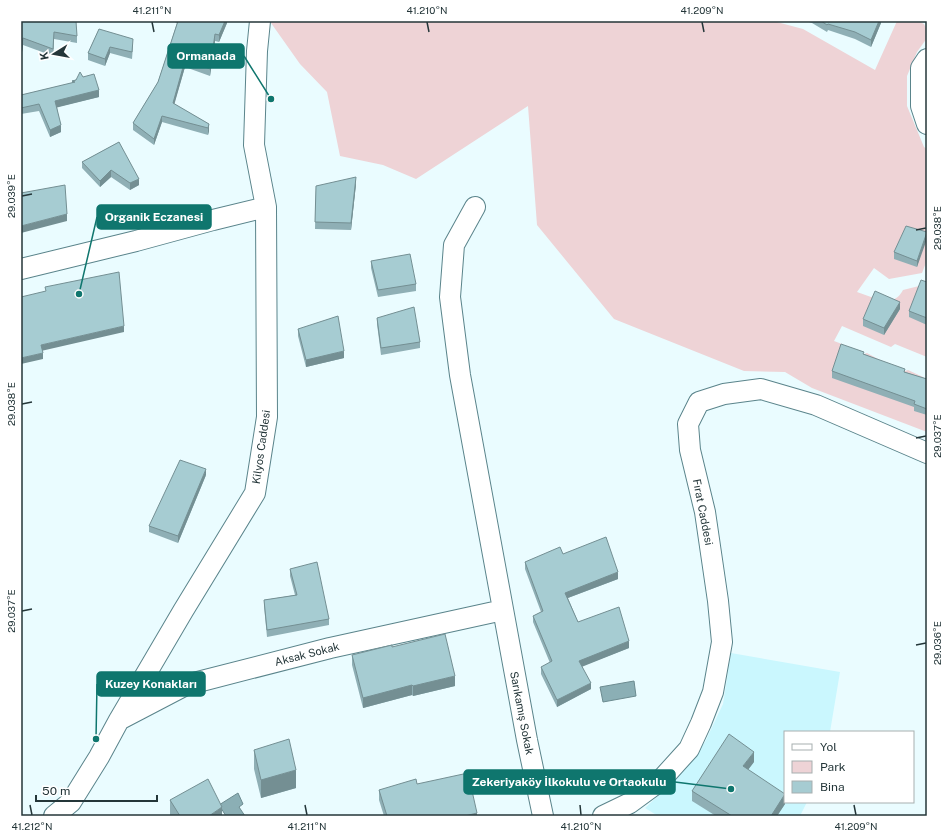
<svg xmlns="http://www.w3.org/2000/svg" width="948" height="837" viewBox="0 0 948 837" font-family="'Public Sans',sans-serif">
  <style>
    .built { fill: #caf7fe }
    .green { fill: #eed3d6 }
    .water { fill: #8bafb5; stroke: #6c8b90 }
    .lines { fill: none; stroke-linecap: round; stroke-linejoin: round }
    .minor-casing { stroke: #5a848b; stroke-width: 22 }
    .minor { stroke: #fff; stroke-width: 20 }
    .wall { fill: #8fafb5 }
    .shaded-wall { fill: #748f93 }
    .building { fill: #a6ccd2; stroke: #748f93 }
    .ticks { fill: none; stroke: #243639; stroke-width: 1.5 }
    .labels { text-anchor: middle; stroke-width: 3; stroke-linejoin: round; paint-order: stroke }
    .street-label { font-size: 11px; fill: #243639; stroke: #fff }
    .leader { fill: none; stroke: #0f766e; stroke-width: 1.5 }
    .callout-dot { fill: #0f766e; stroke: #fff; stroke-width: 1.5 }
    .callout { fill: #0f766e; stroke: #0f766e; stroke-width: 1.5 }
    .callout-label { font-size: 12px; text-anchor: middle; font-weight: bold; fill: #fff }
    .neatline { fill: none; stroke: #243639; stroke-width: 1.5 }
    .ticks-label { font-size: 10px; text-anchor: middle; fill: #243639 }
  </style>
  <rect width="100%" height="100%" fill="#eafcff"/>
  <!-- built -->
  <path class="built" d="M731 653 840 672 830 732H785V802H807L800 816H658L645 808 676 779 705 742 723 704Z"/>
  <!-- green -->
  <path class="green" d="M271 21H773L803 29 875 70 897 21H918L924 24 927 30V38L917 52 907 76V106L924 147 927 149V260L922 273 889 279 874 268 857 292 871 297 881 295C883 297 885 298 887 299 894 302 900 296 903 290L927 284V357L895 344 891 347 842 326 834 341 842 344 846 349 861 355 867 353 902 372 908 370 923 377 927 382V432L812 388 785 372 744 371 614 319 537 225 528 106 416 179 383 165 340 156 327 92 300 64 271 23Z"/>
  <!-- water -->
  <path class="water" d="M634 681 636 696 603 702 600 687Z
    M238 793 243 804 239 807 245 816H226L219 805Z"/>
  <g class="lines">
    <defs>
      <path id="minor" d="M927 59 921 68V106L927 124
        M475 207 454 245 450 297 460 375 527 740 543 816
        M21 269 136 241 213 220 266 207
        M119 720 186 685 330 648 503 610
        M54 816 71 802 99 757 119 720 183 611 255 493 267 417 266 207 254 145 257 51 260 21
        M603 816 630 803 660 781 689 749 701 723 713 692 722 642 718 601 705 512 690 450 688 424 699 402 724 394 761 389 816 405 927 453"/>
    </defs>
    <!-- minor casing -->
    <use href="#minor" class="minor-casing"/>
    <!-- minor -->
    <use href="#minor" class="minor"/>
  </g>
  <!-- wall -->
  <path class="wall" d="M21 21 77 36V43L54 39 53 56 23 45 22 52 21 51Z
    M172 21H227V23L219 42 215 41 210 76 185 67 174 104 209 124V131L208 135 162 122 154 145 133 130V123L158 82 177 23Z
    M806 21H881V23L871 47 855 39 828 30 827 32 812 23Z
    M99 29 133 46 132 59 110 53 105 66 88 60V53Z
    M83 77 99 97 57 107 61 132 50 137 39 111 21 114V95L72 83V81Z
    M119 142 139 185 130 190 111 177 100 187 82 168V162Z
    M356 184 351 230 315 229 316 186Z
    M927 232 917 267 894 259V252Z
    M371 261 416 284V291L378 297 371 268Z
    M927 282V325L909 317V311Z
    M900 309 884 335 863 326V319Z
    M377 318 420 342V348L381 355 377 324Z
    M298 329 344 358 306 367 298 336Z
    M864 354 905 372 927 379V415L914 411V407L832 378V371Z
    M206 475 178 543 149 532V526Z
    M563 554 618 579 568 598 578 622 629 648 582 666 591 689 557 707 541 674V667L550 663 533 622V616L541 612 525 569V562Z
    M290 569 329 619V625L267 637 264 606V600L295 595 290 576Z
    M392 647 455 686 413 696 412 695 363 708 352 665V655Z
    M254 750 296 788 261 798 254 769Z
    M754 762 748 770 785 804 777 816H716L692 801V791Z
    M417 784 477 816H384L379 800V790Z
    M170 800 222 816H170Z"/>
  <!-- shaded-wall -->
  <path class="shaded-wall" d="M225 21H227V23L219 42V35Z
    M879 21H881V23L871 47V40Z
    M54 32V39L53 56V49Z
    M215 34V41L210 76V69Z
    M23 38V45L22 52V45Z
    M110 47V53L105 66V59Z
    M185 60V67L173 109V103Z
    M99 90V97L55 108V101Z
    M162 116V122L154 145V139Z
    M209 124V131L208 135V128Z
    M61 125V132L50 137V130Z
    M111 170V177L100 187V181Z
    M356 177V184L351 230V223Z
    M139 179V185L130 190V183Z
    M67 214V221L21 233V226Z
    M927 233V239L917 267V261Z
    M900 302V309L884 335V328Z
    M124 326V332L41 351V345Z
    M344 351V358L306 367V360Z
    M43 353V359L21 364V358Z
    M206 469V475L178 543V536Z
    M618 572V579L565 599V593Z
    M629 641V648L579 668V661Z
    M455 676V686L413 696V686Z
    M591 683V689L557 707V700Z
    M412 685V695L363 708V698Z
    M754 752V762L743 776V766Z
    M296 770V788L261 798V780Z
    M785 794V804L777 816H771Z
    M222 807V816H209Z
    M477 813V816H465Z"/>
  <!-- building -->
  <path class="building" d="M21 21H76L77 36 54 32 53 49 23 38 22 45H21Z
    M178 21H225L219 35 215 34 210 69 185 60 173 103 209 124 208 128 162 116 154 139 133 123 158 82Z
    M821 21H879L871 40 855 32 828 24 827 25Z
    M99 29 133 39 132 52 110 47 105 59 88 53Z
    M80 72 83 77 94 74 99 90 55 101 61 125 50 130 39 104 21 108V95L75 82 72 81 76 80Z
    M119 142 139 179 130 183 111 170 100 181 82 162Z
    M356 177 351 223 315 222 316 186Z
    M65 185 67 214 21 226V193Z
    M906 226 927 232 917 261 894 252Z
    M410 254 416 284 378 290 371 261Z
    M119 272 124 326 41 345 43 353 21 358V297L46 291 45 287Z
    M921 280 927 282V318L909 311Z
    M875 291 900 302 884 328 863 319Z
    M414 307 420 342 381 348 377 318Z
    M338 316 344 351 306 360 298 329Z
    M841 344 864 352 863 354 905 369 904 372 927 379V409L914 404 915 401 832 371Z
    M180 460 206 469 178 536 149 526Z
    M606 537 618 572 565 593 578 622 619 607 629 641 579 661 591 683 557 700 541 667 552 661 533 616 543 611 525 562 560 547 563 554Z
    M317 562 329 619 267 630 264 600 297 595 290 569Z
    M445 634 455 676 413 686 412 685 363 698 352 655 392 645V647Z
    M729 734 754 752 743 766 785 794 771 816H732L692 791Z
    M289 739 296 770 261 780 254 750Z
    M468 773 477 813 465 816H387L379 790 416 779 417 784Z
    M208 779 222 807 209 816H180L170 800Z"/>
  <!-- ticks -->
  <path class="ticks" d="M152 22 154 32M427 22 429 32M702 22 704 32M22 196 32 194M916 230 926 228M22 404 32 402M916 438 926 436M22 611 32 609M916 645 926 643M30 805 32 815M305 805 307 815M580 805 581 815M854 805 856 815"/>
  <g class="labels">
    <!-- street labels -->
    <g class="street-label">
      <text transform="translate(261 447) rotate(-82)" y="4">Kilyos Caddesi</text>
      <text transform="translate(703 512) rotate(79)" y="4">Fırat Caddesi</text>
      <text transform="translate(307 654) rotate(-14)" y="4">Aksak Sokak</text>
      <text transform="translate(522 713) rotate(79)" y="4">Sarıkamış Sokak</text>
    </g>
  </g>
  <!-- callouts -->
  <path class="leader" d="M271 99L244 56M79 294L97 217M96 739L97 684M731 789L675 782"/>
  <g class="callout-dot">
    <circle cx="271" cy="99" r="4"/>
    <circle cx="79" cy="294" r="4"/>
    <circle cx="96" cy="739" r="4"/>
    <circle cx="731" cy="789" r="4"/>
  </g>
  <g class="callout">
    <rect x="168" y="44" width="76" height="24" rx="4"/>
    <rect x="97" y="205" width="114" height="24" rx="4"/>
    <rect x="97" y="672" width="108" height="24" rx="4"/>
    <rect x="464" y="770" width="211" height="24" rx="4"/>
  </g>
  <g class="callout-label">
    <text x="206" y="60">Ormanada</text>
    <text x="154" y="221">Organik Eczanesi</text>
    <text x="151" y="688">Kuzey Konakları</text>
    <text x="569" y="786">Zekeriyaköy İlkokulu ve Ortaokulu</text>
  </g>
  <!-- border -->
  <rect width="948" height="837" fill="none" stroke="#ffffff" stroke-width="44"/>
  <!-- legend -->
  <rect x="784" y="731" width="130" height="72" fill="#ffffff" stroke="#a7afb0"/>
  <rect x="792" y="744" width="20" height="6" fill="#ffffff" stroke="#a7afb0"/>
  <text x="820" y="751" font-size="12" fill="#243639">Yol</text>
  <rect x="792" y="761" width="20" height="12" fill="#eed3d6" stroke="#a7afb0"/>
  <text x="820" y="771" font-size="12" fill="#243639">Park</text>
  <rect x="792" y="781" width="20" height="12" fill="#a6ccd2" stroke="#a7afb0"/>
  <text x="820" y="791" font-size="12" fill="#243639">Bina</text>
  <!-- north arrow -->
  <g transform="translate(54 54) rotate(259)" stroke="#ffffff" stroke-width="3" paint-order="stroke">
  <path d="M0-3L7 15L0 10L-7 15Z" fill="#243639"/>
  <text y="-6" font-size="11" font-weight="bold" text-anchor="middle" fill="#243639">K</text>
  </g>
  <!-- scale -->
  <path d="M36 795v6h121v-6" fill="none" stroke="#243639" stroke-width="2"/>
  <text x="42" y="795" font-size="12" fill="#243639" stroke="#ffffff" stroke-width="3" paint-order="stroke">50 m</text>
  <rect x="22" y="22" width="904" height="793" class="neatline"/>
  <g class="ticks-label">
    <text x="152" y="14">41.211°N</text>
    <text x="427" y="14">41.210°N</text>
    <text x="702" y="14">41.209°N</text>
    <text transform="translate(11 196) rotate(-90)" y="4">29.039°E</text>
    <text transform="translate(937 228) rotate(-90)" y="4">29.038°E</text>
    <text transform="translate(11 404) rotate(-90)" y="4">29.038°E</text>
    <text transform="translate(937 436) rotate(-90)" y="4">29.037°E</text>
    <text transform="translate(11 611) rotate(-90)" y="4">29.037°E</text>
    <text transform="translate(937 643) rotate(-90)" y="4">29.036°E</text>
    <text x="32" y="830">41.212°N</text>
    <text x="307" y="830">41.211°N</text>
    <text x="581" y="830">41.210°N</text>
    <text x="856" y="830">41.209°N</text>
  </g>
</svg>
